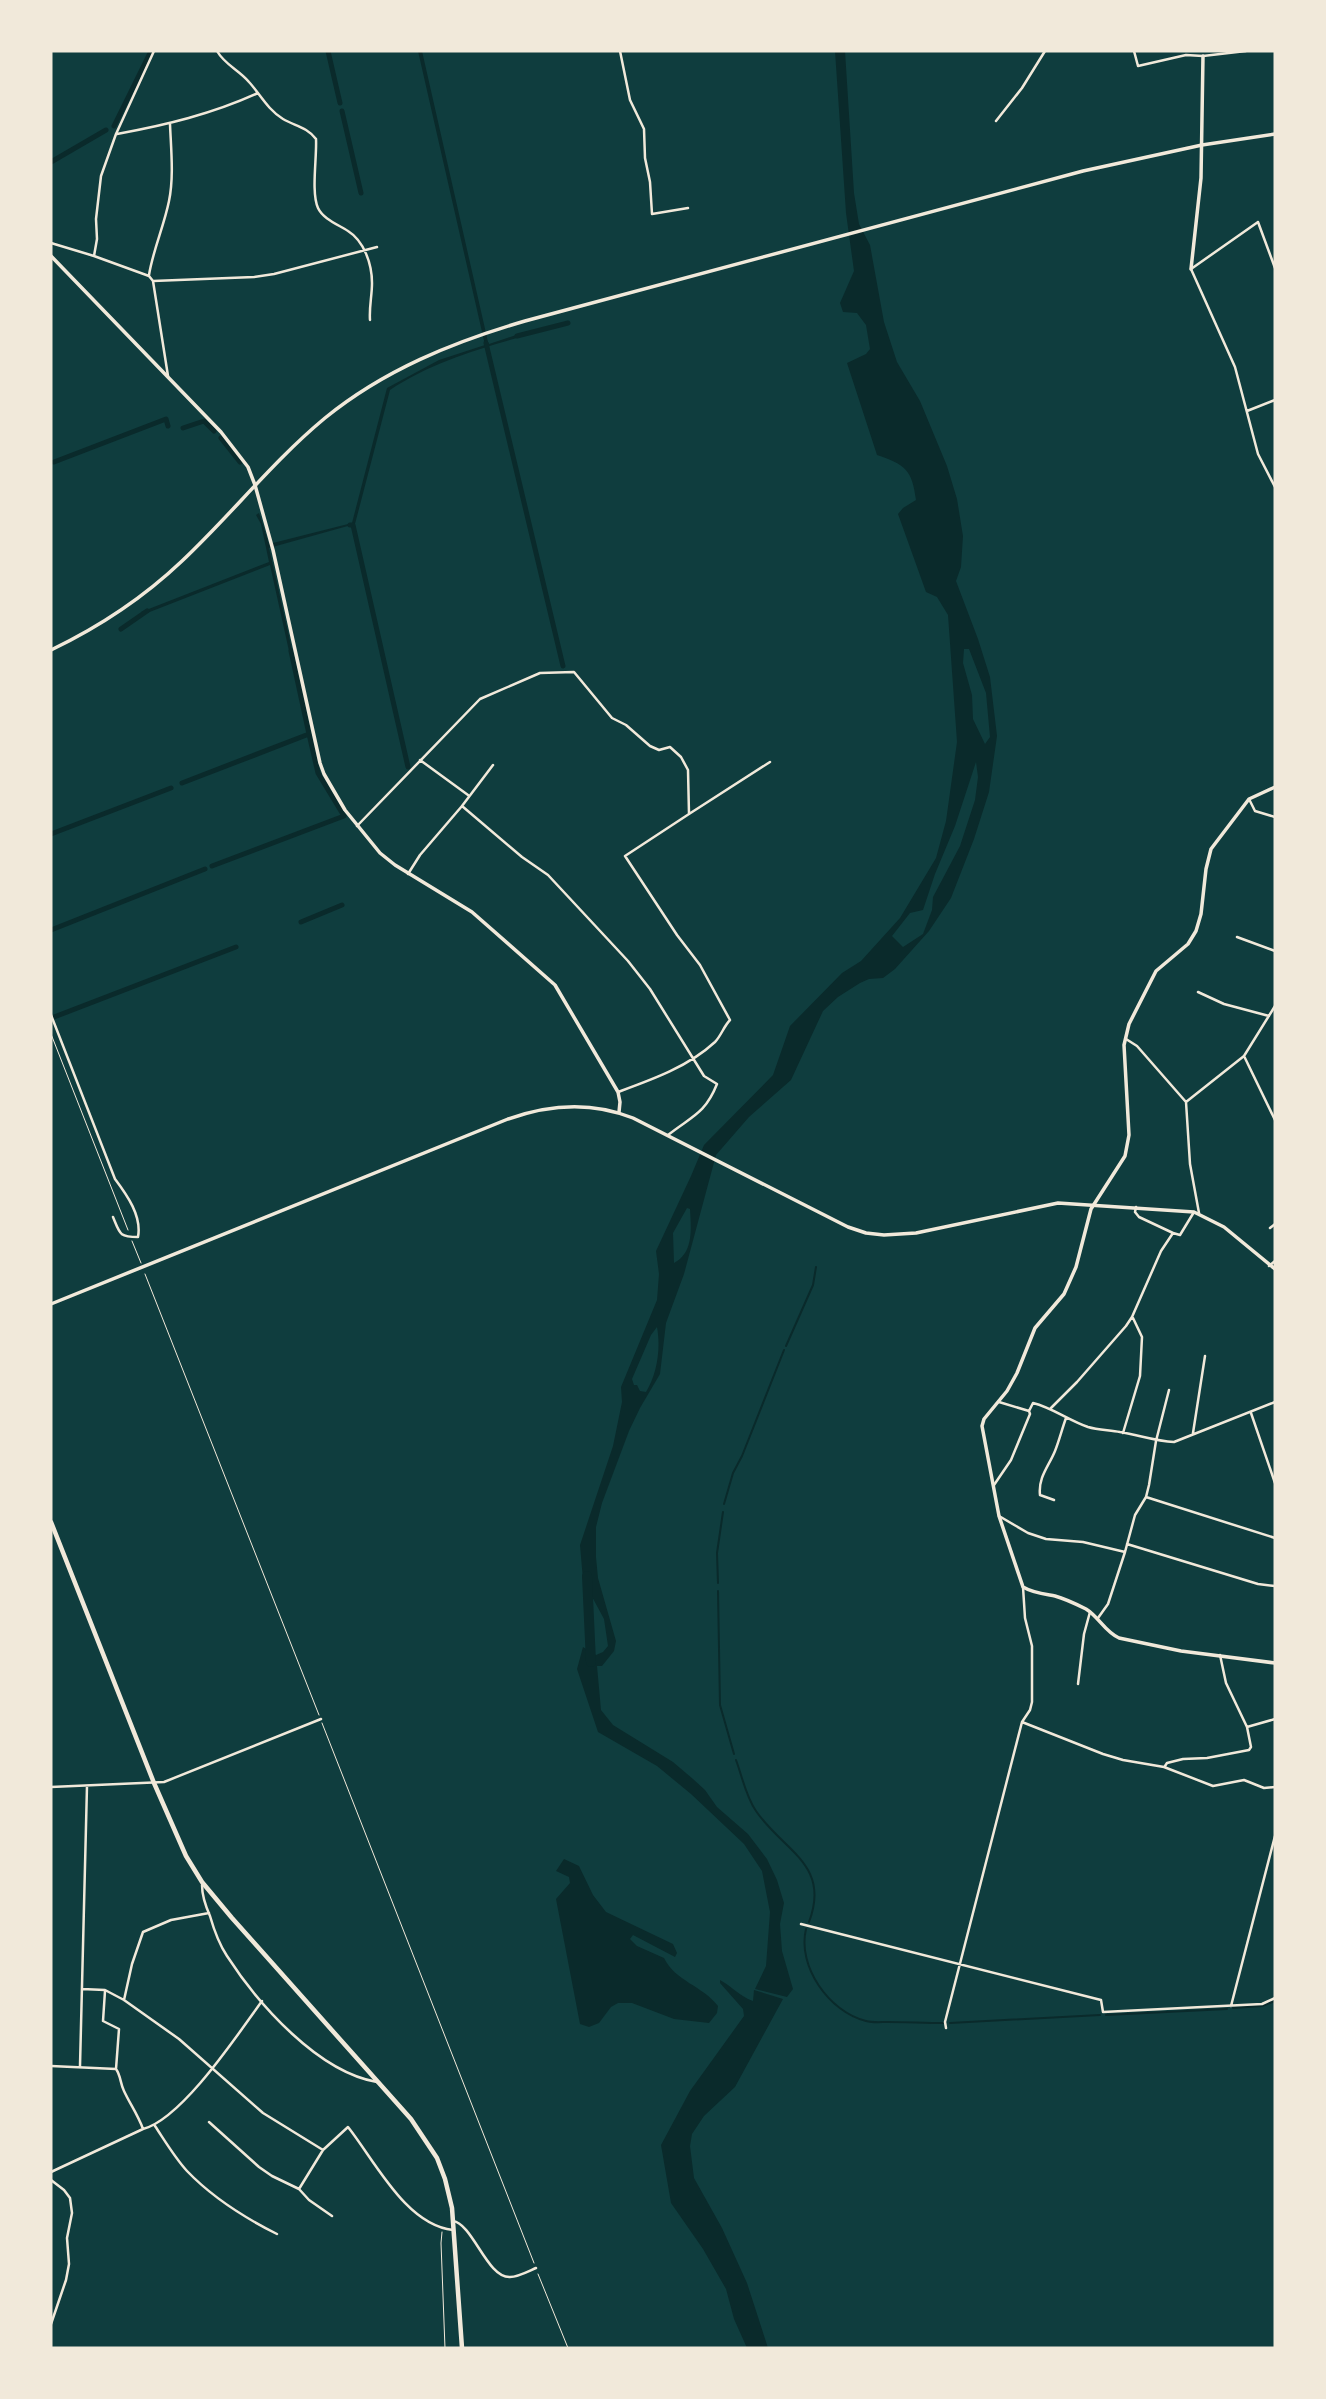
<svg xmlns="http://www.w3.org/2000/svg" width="1326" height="2399" viewBox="0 0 1326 2399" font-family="Mulish,sans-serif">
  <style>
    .water { fill: #0a2a2b; fill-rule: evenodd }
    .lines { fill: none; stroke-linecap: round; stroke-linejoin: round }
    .stream { stroke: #0a2a2b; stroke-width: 2 }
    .canal { stroke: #0a2a2b; stroke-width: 5 }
    .river { stroke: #0a2a2b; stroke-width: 10 }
    .path { stroke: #f1e9da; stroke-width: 1 }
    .minor { stroke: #f1e9da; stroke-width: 2.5 }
    .tertiary { stroke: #f1e9da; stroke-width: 3.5 }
    .secondary { stroke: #f1e9da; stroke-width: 3.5 }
    .trunk { stroke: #f1e9da; stroke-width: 4.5 }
  </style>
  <rect width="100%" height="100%" fill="#0f3d3e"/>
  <!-- water -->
  <path class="water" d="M418 51H422L488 342 489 344 522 333 524 336C478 349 430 363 390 390L355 524 269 548 292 650 289 651 270 565 142 615 141 612 269 562 261 524 256 515 259 513 269 544 352 523 387 388 439 360 485 345Z
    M835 51H845L854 193 859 224 870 245 884 322 897 362 920 401 947 466 957 499 963 536 961 567 956 581 978 639 990 677 997 736 989 792 974 839 951 898 929 931 895 969 883 978 869 979 860 983 838 997 823 1011 791 1080 749 1117 716 1155 684 1274 666 1323 660 1374 640 1408 629 1431 602 1503 596 1527V1557L598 1578 616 1641 614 1651 602 1666H597L601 1710 613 1725 673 1762 693 1779 705 1790 717 1807 748 1834 767 1859 777 1880 784 1903 780 1924 782 1951 793 1989 787 1997 755 1989 766 1966 770 1912 762 1871 744 1844 691 1794 657 1766 598 1732 577 1669 583 1647 596 1655 603 1652 608 1646 604 1619 583 1580 580 1545 613 1446 622 1402 621 1387 657 1300 659 1274 656 1251 691 1176 704 1145 773 1075 790 1026 842 973 861 961 900 918 936 858 946 821 957 742 948 615 937 597 926 592 898 514 903 508 916 500C912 470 906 465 877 455L847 363 866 354 870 349 866 325 857 313 843 312 840 303 854 271 846 213ZM964 649H969L986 693 990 737 985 744 973 719 972 695 963 663ZM976 762 978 777 975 800 960 846 933 897 932 910 923 934 903 947 892 936 910 913 923 910 935 874 955 826ZM687 1208 690 1209C691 1228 694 1253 674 1263L673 1233ZM657 1327C661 1349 657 1374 646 1392L640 1391 637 1385H634L632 1379 651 1335Z
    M564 1859 579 1866 593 1895 606 1912 673 1944 677 1953 675 1957 633 1935 630 1939 637 1946 664 1958C675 1981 703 1986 718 2006L717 2013 709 2023 674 2019 632 2003H618L611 2007 599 2023 589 2027 580 2024 556 1899 570 1883 569 1877 556 1871Z
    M720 1980C733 1987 739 1996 753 2001L754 1990 783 1999 735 2087 704 2116 692 2134 690 2146 694 2178 722 2228 747 2283 768 2348H747L734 2319 726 2289 703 2249 671 2203 661 2145 690 2091 744 2016 743 2009 720 1983Z"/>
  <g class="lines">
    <!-- stream -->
    <path class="stream" d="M786 1346 813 1285 816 1267
      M724 1504 733 1473 742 1456 784 1350
      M718 1583 717 1553 723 1512
      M718 1591 720 1705 734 1754
      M736 1760C742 1776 746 1797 756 1811 783 1851 831 1864 809 1922
      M806 1929C797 1966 829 2012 866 2021 873 2023 881 2022 888 2022 906 2022 925 2023 943 2023
      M1233 2008 1262 2006 1275 2001
      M1106 2015 1227 2009
      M950 2023 1100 2015"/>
    <!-- canal -->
    <path class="canal" d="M328 51 340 103
      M342 111 361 193
      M114 126 151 51
      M51 162 106 130
      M517 336 568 323
      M486 343 563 666
      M183 428 204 421 214 431
      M221 438 240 462
      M54 462 166 419 168 426
      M350 525H353L408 767
      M121 629 147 611
      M182 783 309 734 291 651
      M51 834 171 788
      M212 866 344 816 318 773 309 734
      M301 922 342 905
      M51 930 205 869
      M54 1017 236 947"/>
    <!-- river -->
    <path class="river" d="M587 1576 591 1662"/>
    <!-- path -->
    <path class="path" d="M51 1034 128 1230
      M132 1241 141 1263
      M145 1274 319 1715
      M322 1723 534 2263
      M442 2232 441 2243 445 2348
      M538 2274 568 2348"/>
    <!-- minor -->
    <path class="minor" d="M154 51 116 134 101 176 96 219 97 239 94 256 149 276 153 281 168 376
      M217 51C225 65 239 70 249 82 260 94 268 110 283 119 295 126 307 127 316 139 317 158 311 192 318 208 323 219 339 225 348 231 364 241 372 264 372 283 372 296 369 307 370 320
      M620 51 630 100 644 129 645 158 650 182 652 214 688 208
      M1134 51 1138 66 1186 55 1203 56 1246 51
      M996 121 1022 88 1045 51
      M117 134C166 125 212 114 258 93
      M51 243 94 256
      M1275 268 1258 222 1191 269 1235 367 1258 454 1275 487
      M149 275C153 250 164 226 169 201 174 177 171 149 170 124
      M153 281 254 277 274 274 377 247
      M1247 411 1275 400
      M420 760 468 795
      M493 765 462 806 522 857 548 875 628 961 650 989 704 1076 717 1084C705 1114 692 1116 668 1135
      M1249 799 1255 811 1275 817
      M357 826 480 699 540 673 574 672 612 718 626 725 650 746 659 750 670 747 681 757 688 770 689 814 770 762
      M408 874 420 855 462 806
      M1237 937 1275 951
      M1198 992 1224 1004 1269 1016
      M51 1015 115 1179C127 1195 142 1216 138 1237 119 1237 120 1234 113 1217
      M1126 1039 1137 1046 1186 1102 1190 1164 1199 1213
      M1244 1056 1275 1120
      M618 1092C651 1080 688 1067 715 1042 721 1036 724 1026 730 1020L700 965 677 935 625 856 689 814
      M1186 1102 1244 1056 1275 1006
      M1136 1207 1135 1212 1139 1217 1173 1233
      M1270 1228 1275 1224
      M1269 1266 1275 1261
      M999 1402 1029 1411 1033 1403C1053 1408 1068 1420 1088 1427 1098 1430 1110 1430 1120 1432 1139 1435 1155 1441 1174 1442L1275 1402
      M1051 1408 1077 1382 1126 1326 1132 1317 1161 1251 1173 1233 1180 1235 1194 1212
      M1251 1413 1275 1483
      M1123 1433 1140 1376 1142 1337 1133 1318
      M1193 1433 1205 1356
      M994 1485 1011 1460 1030 1414 1029 1411
      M1146 1497 1275 1538
      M1054 1500 1040 1495C1038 1477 1049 1466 1055 1451 1059 1441 1062 1429 1066 1418
      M999 1516 1028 1533 1046 1539 1083 1542 1125 1552
      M1127 1544 1258 1584 1275 1586
      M1098 1618 1108 1604 1125 1552 1135 1515 1146 1497 1149 1485 1156 1441 1169 1390
      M1078 1684 1084 1634 1090 1612
      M1022 1722 1103 1754 1123 1760 1164 1767 1213 1786 1244 1780 1264 1788 1275 1787
      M1247 1727 1275 1719
      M1165 1766 1167 1763 1183 1759 1207 1758 1249 1750 1251 1747 1247 1727 1226 1683 1220 1655
      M51 1787 164 1782 321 1719
      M202 1885C202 1895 206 1907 210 1916 214 1930 219 1944 227 1956 258 2004 318 2072 377 2082
      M801 1924 1101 2000 1103 2012 1262 2004 1275 1998
      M82 1989 105 1990 124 2000 179 2039 263 2113 323 2150 348 2127C375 2161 406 2225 453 2230
      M105 1991 103 2021 119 2029 116 2069C121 2076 120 2083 124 2091 130 2104 138 2115 143 2129
      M124 2000 132 1964 143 1932 171 1920 209 1913
      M1231 2006 1275 1836
      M946 2028 945 2022 1022 1722 1030 1710 1032 1702V1646L1025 1618 1023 1587
      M51 2066 116 2069
      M80 2066 87 1786
      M209 2122 259 2167 272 2176 299 2189 309 2200 332 2216
      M155 2126C165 2141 175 2158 187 2171 212 2197 245 2218 277 2234
      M51 2172 143 2129C182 2119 238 2034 262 2001
      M51 2180 64 2190 70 2198 72 2213 67 2238 69 2264 66 2280 51 2324
      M299 2189 323 2150
      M453 2221C473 2224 487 2278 510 2277 518 2277 529 2271 536 2268"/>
    <!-- tertiary -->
    <path class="tertiary" d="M51 256 221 432 248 467 255 485 273 550 320 763 324 774 345 810 380 853 395 865 472 912 555 985 618 1092 620 1102 619 1112
      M1191 269 1201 178 1203 56
      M1275 787 1249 799 1211 849 1206 869 1201 914 1196 931 1188 944 1156 971 1129 1024 1124 1045 1129 1135 1125 1156 1091 1209 1076 1267 1064 1294 1035 1328 1017 1373 1007 1391 984 1419 982 1426 999 1516 1023 1587C1033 1593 1044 1594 1055 1596 1066 1599 1076 1604 1086 1609 1099 1617 1105 1632 1119 1638L1181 1651 1275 1663"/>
    <!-- secondary -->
    <path class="secondary" d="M51 650C99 627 143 598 182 561 231 515 273 461 325 418 384 370 453 342 525 321L1083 171 1202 145 1275 134
      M51 1304 508 1119C550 1104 591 1101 633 1118L848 1227 866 1233 884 1235 916 1233 1058 1203 1194 1212 1224 1227 1275 1269"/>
    <!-- trunk -->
    <path class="trunk" d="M51 1522 154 1783 186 1856 202 1882 232 1918 411 2119 437 2158 445 2179 452 2208 462 2348"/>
  </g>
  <!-- border -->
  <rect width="1326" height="2399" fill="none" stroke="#f1e9da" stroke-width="105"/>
</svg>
